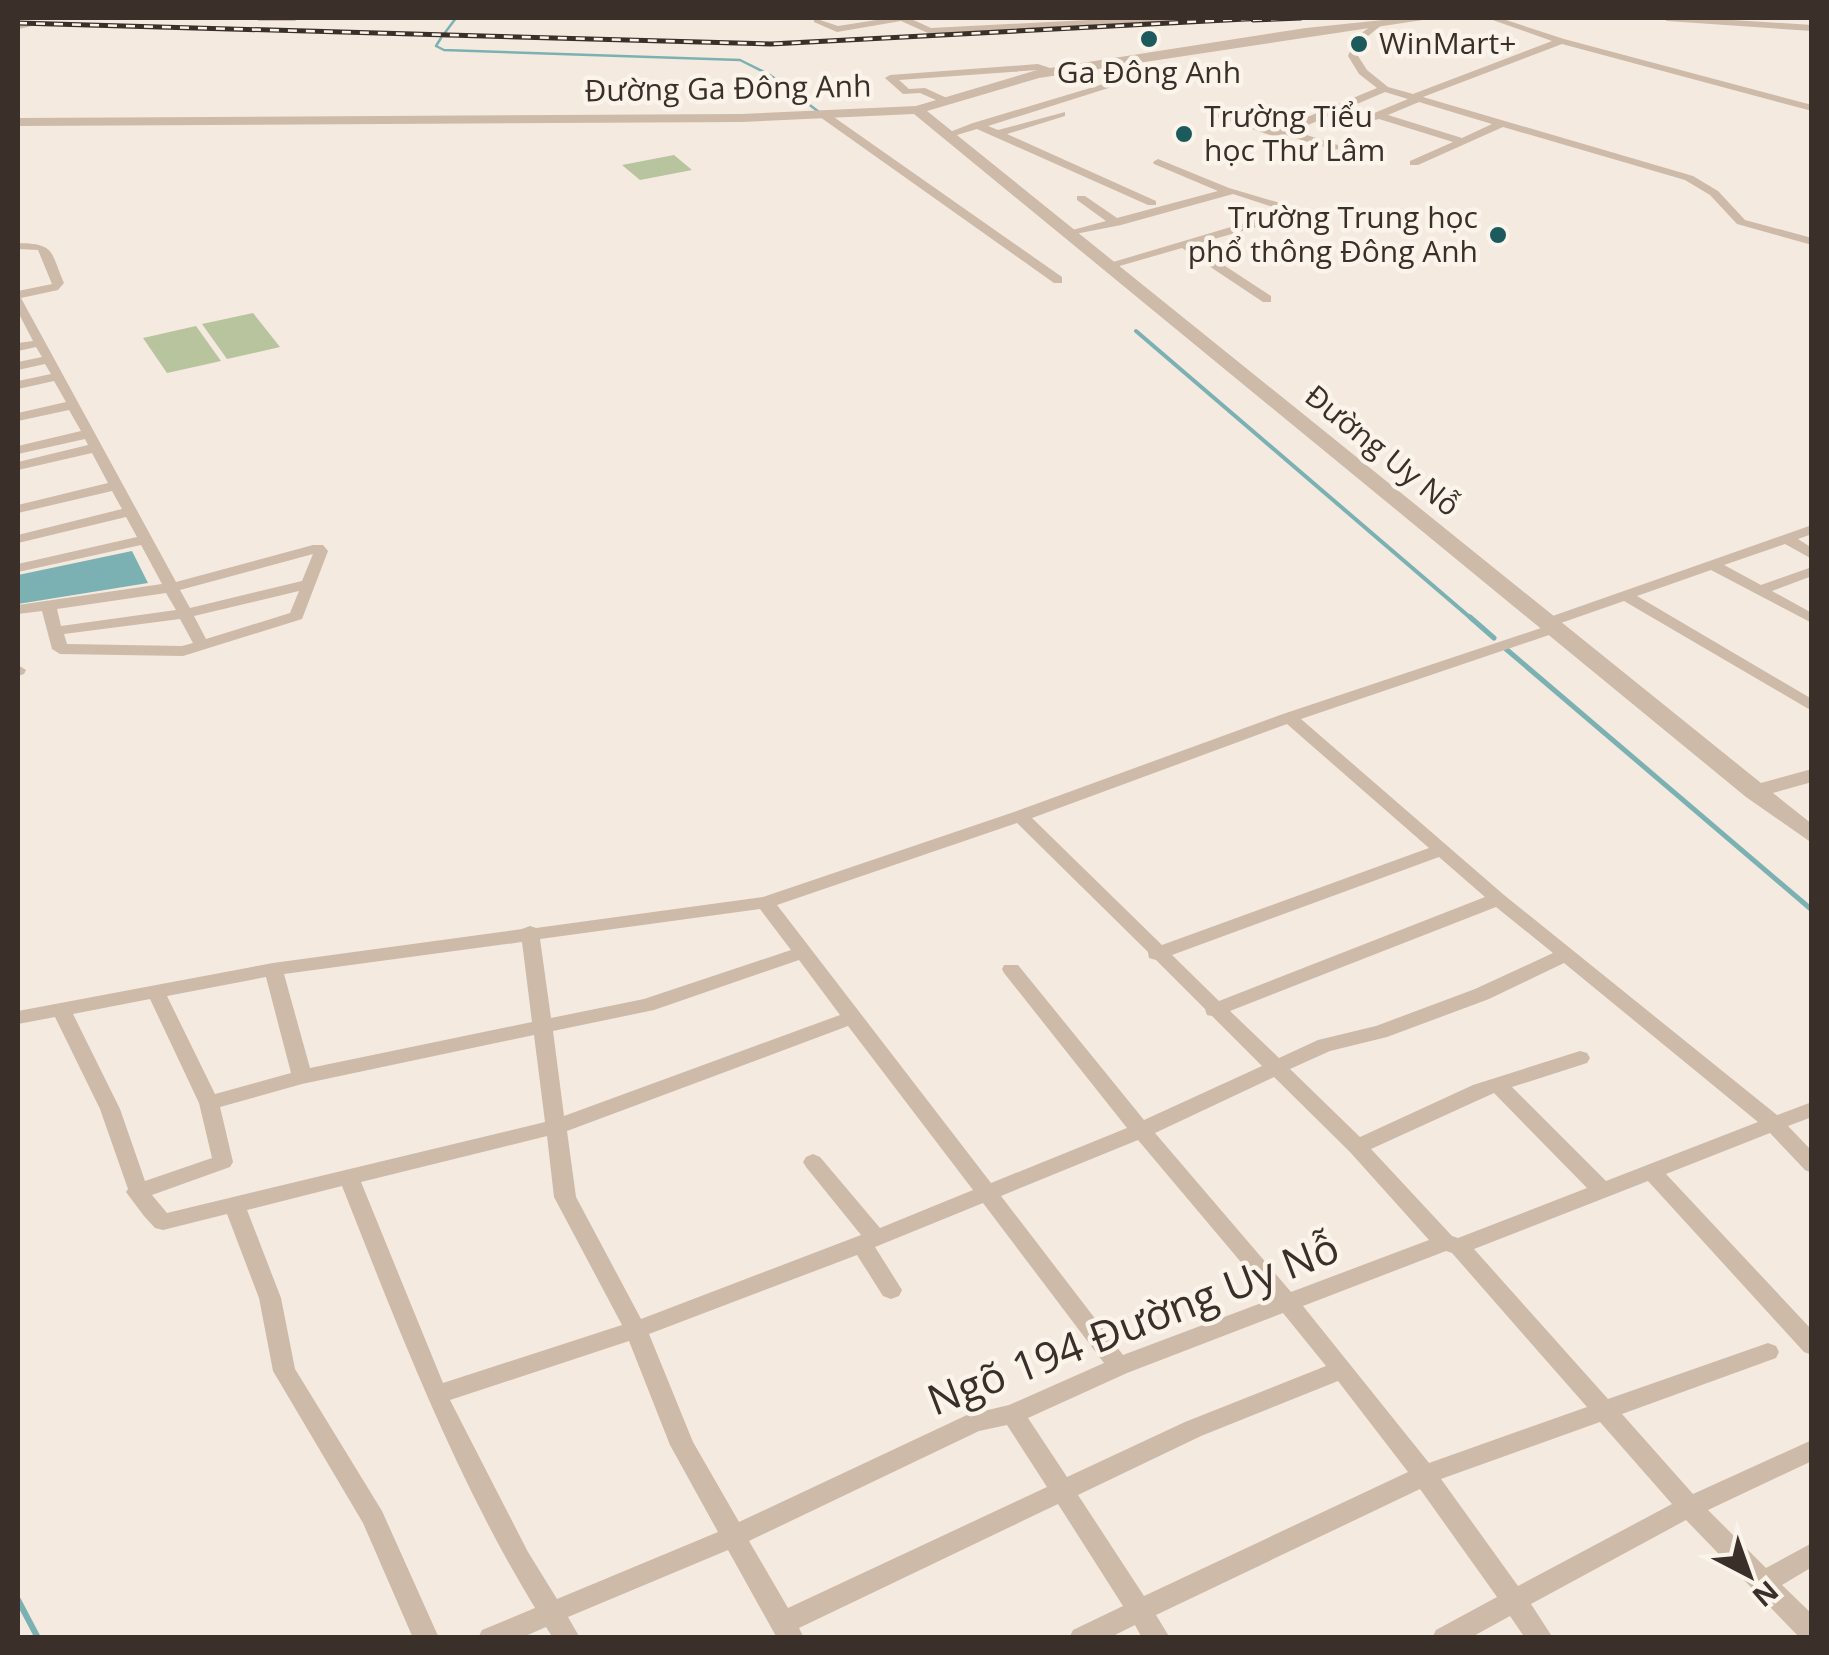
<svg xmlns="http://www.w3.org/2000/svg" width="1829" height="1655" viewBox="0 0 1829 1655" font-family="'Open Sans',sans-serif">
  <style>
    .green { fill: #b7c49d }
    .water { fill: #7cb1b3 }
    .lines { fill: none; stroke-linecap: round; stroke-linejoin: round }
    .stream-far3 { stroke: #7cb1b3; stroke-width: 2.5 }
    .stream-far2 { stroke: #7cb1b3; stroke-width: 4 }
    .stream-far1 { stroke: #7cb1b3; stroke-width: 5 }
    .stream { stroke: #7cb1b3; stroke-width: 6 }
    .minor { fill: #cdbaa9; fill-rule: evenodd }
    .tertiary { fill: #cdbaa9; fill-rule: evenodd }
    .rail-casing { stroke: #3a2f29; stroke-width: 5 }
    .rail { stroke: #fbf4eb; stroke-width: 2.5; stroke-dasharray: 9; stroke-linecap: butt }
    .poi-dot { fill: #1d5a5e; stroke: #fbf4eb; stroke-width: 4 }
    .labels { text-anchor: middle; stroke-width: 9; stroke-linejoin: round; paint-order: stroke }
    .far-poi-label { font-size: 30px; fill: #3a2f29; stroke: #fbf4eb; text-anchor: start }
    .far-street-label { font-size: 30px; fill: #3a2f29; stroke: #fbf4eb }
    .near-street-label { font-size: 42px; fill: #3a2f29; stroke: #fbf4eb }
  </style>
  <rect width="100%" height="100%" fill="#f4eadf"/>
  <!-- green -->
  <path class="green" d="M674 155 692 170 640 180 622 165Z
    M253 313 280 347 227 359 202 324Z
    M196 326 221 361 167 373 143 338Z"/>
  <!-- water -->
  <path class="water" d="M132 551 148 583 18 604V575Z"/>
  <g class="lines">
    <!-- stream-far3 -->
    <path class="stream-far3" d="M444 34 456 18
      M441 38 436 46 444 50 740 60 770 75 819 112"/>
    <!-- stream-far2 -->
    <path class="stream-far2" d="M1136 331 1473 620"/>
    <!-- stream-far1 -->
    <path class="stream-far1" d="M1470 617 1494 638
      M1506 649 1812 910"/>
    <!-- stream -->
    <path class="stream" d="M18 1600 38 1638"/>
    <!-- minor -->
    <path class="minor" d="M254 18H300L295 21H259Z
      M814 18 838 26 889 18H909L931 28 1128 18H1176L1171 21 930 34 901 21 837 32 814 22Z
      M1487 18H1500L1564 39 1812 105V111L1562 44 1423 97 1693 176 1718 191 1745 220 1812 238V245L1737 224 1710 195 1685 180 1503 127 1418 165H1410V161L1453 142 1379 119 1355 125V121L1408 99 1385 92 1294 131 1338 145V149L1334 150 1285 135 1273 136 1208 114 1213 111 1276 130 1377 88 1359 74 1348 56 1356 37 1378 21 1383 24 1363 40 1358 56 1367 70 1388 87 1413 94 1552 41ZM1419 102 1492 124 1462 138 1388 115Z
      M1662 18H1701L1812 25V31L1667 21Z
      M18 23 32 26 18 29Z
      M1038 64 1059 71 1054 74 1038 70 899 80 909 89 925 88 949 99 950 101 945 104 920 93 903 94 885 78 890 75Z
      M1147 71 1156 73 988 126 998 130 1065 112V116L1007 134 1156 201V205H1148L977 129 947 138 942 135 973 123Z
      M820 113H828L1062 277V283H1054L820 117Z
      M1158 159 1229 188 1297 208H1306L1308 210 1302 214 1193 245 1271 296V302H1263L1182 248 1109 269 1103 265 1285 211 1233 194 1121 225 1065 236V232L1106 221 1077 200V196H1085L1117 218 1218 191 1154 164 1153 162Z
      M18 243C56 244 50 251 64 283L58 290 21 298 176 582 313 545H323L328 551 302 619 183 656 60 654 52 649 42 611 18 614V605L162 584 141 545 18 572V564L137 537 126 517 18 543V535L122 509 112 491 18 513V505L108 483 92 453 18 470V462L88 445 85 439 18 454V446L81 431 69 410 18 421V413L66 402 54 381 18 389V381L51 374 45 364 18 370V362L42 357 36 347 18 351V343L33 341 18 312V291L52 284 38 250 18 249ZM313 554 302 581 190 608 180 590ZM299 591 290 613 206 639 194 616ZM166 593 176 610 61 626 57 609ZM180 619 193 643 182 646 67 644 64 634Z
      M1812 525V534L1798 539 1812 548V559L1785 544 1724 565 1761 585 1812 567V576L1772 591 1812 613V623L1711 570 1637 596 1812 699V711L1624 601 1558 624 1564 628 1561 631 1301 719 1504 895 1777 1115 1812 1102V1117L1788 1126 1812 1151V1173L1805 1170 1770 1133 1666 1174 1812 1330V1355L1804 1352 1648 1181 1474 1249 1608 1399 1768 1343 1776 1346 1779 1352 1776 1358 1622 1414 1693 1494 1812 1440V1461L1708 1510 1766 1568 1812 1543V1567L1782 1585 1812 1614V1638H1800L1686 1520 1531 1604 1553 1638H1525L1510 1616 1470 1638H1432L1436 1630 1497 1597 1420 1489 1156 1615 1170 1638H1142L1135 1625 1109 1638H1069L1073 1630 1123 1606 1058 1504 799 1628 804 1638H777L728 1550 568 1617 580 1638H553L546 1627 521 1638H478L482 1630 535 1608C454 1475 399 1330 342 1186L247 1210 281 1298 295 1369 382 1511 439 1638H413L363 1523 273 1371 259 1298 227 1214 163 1230 155 1228 144 1216 126 1192 128 1189 100 1109 55 1017 18 1024V1011L273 963 522 929 530 926 536 928 763 897 1014 812 1283 714 1547 626 1541 622 1544 619ZM1287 724 1429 848 1162 945 1032 818ZM1017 823 1148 952 1149 958 1156 960 1205 1009 1207 1015 1212 1016 1262 1066 1144 1120 1018 965H1004L1002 969 1004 973 1127 1128 991 1183 777 905ZM1439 857 1485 897 1219 1001 1172 955ZM1496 907 1553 953 1475 989 1376 1026 1318 1040 1279 1058 1230 1011ZM760 909 791 950 644 999 551 1018 540 939ZM522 942 532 1022 310 1068 284 974ZM799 960 840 1015 564 1116 553 1031 654 1010ZM1564 963 1758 1122 1606 1181 1512 1087 1587 1063 1590 1058 1587 1053 1580 1051 1473 1085 1360 1137 1290 1069 1330 1051 1387 1037 1489 999ZM266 977 291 1073 215 1094 167 996ZM150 999 199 1103 212 1158 145 1181 120 1109 73 1014ZM848 1026 973 1190 880 1228 820 1157 813 1154 806 1157 803 1162 806 1167 861 1235 641 1319 576 1197 567 1131ZM534 1035 545 1122 167 1213 152 1195 230 1167 233 1162 220 1107 302 1084ZM1274 1077 1350 1152 1429 1240 1291 1292 1155 1133ZM1494 1093 1587 1188 1458 1238 1452 1236 1371 1149ZM547 1136 554 1197 622 1325 443 1383 361 1182ZM1138 1140 1272 1299 1123 1355 1001 1196ZM983 1203 1104 1363 1009 1405 967 1415 739 1522 693 1442 649 1334 857 1255 883 1296 891 1299 899 1296 902 1290 875 1247ZM1446 1251 1452 1253 1587 1407 1429 1463 1303 1306ZM1283 1313 1326 1366 1185 1422 1067 1477 1028 1418 1127 1373ZM629 1341 670 1445 718 1532 557 1599 528 1552 450 1400ZM1338 1381 1408 1472 1144 1596 1078 1495 1201 1436ZM1600 1422 1672 1504 1518 1586 1441 1479ZM1007 1425 1047 1487 788 1608 749 1541 979 1431Z
      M18 665 26 670 24 674 18 676Z"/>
    <!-- tertiary -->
    <path class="tertiary" d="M1402 18H1436L1039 78 927 111 1761 783 1812 769V782L1773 793 1812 824V843L1746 797 914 114 741 122 18 126V118L741 114 916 106 1037 70 1306 28Z"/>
    <defs>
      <path id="rail" d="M1253 20 1301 18
        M18 23 771 44 1265 18"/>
    </defs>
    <!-- rail casing -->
    <use href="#rail" class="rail-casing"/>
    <!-- rail -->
    <use href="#rail" class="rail"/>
  </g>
  <!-- markers -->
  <g class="poi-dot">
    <circle cx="1149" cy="39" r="10"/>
    <circle cx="1359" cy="44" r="10"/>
    <circle cx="1184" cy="134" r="10"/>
    <circle cx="1498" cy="235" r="10"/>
  </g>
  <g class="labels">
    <!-- far-poi labels -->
    <g class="far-poi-label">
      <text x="1379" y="54">WinMart+</text>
      <text x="1149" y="83" text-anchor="middle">Ga Đông Anh</text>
      <text x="1204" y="127">Trường Tiểu<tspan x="1204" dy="34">học Thư Lâm</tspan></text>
      <text x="1478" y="228" text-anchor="end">Trường Trung học<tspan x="1478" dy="34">phổ thông Đông Anh</tspan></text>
    </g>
    <!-- far-street labels -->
    <g class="far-street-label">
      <text transform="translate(728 89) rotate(-1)" y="10">Đường Ga Đông Anh</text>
      <text transform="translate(1382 451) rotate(39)" y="10">Đường Uy Nỗ</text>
    </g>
    <!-- near-street labels -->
    <g class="near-street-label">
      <text transform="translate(1133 1324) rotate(-21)" y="15">Ngõ 194 Đường Uy Nỗ</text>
    </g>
  </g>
  <!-- border -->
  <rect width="1829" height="1655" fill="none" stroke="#3a2f29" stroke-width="40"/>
  <!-- north arrow -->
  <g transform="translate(1749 1575) rotate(139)" stroke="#fbf4eb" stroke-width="8" paint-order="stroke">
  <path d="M0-8L18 38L0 25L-18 38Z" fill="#3a2f29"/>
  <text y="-15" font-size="28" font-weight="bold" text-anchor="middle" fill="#3a2f29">N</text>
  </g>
</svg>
